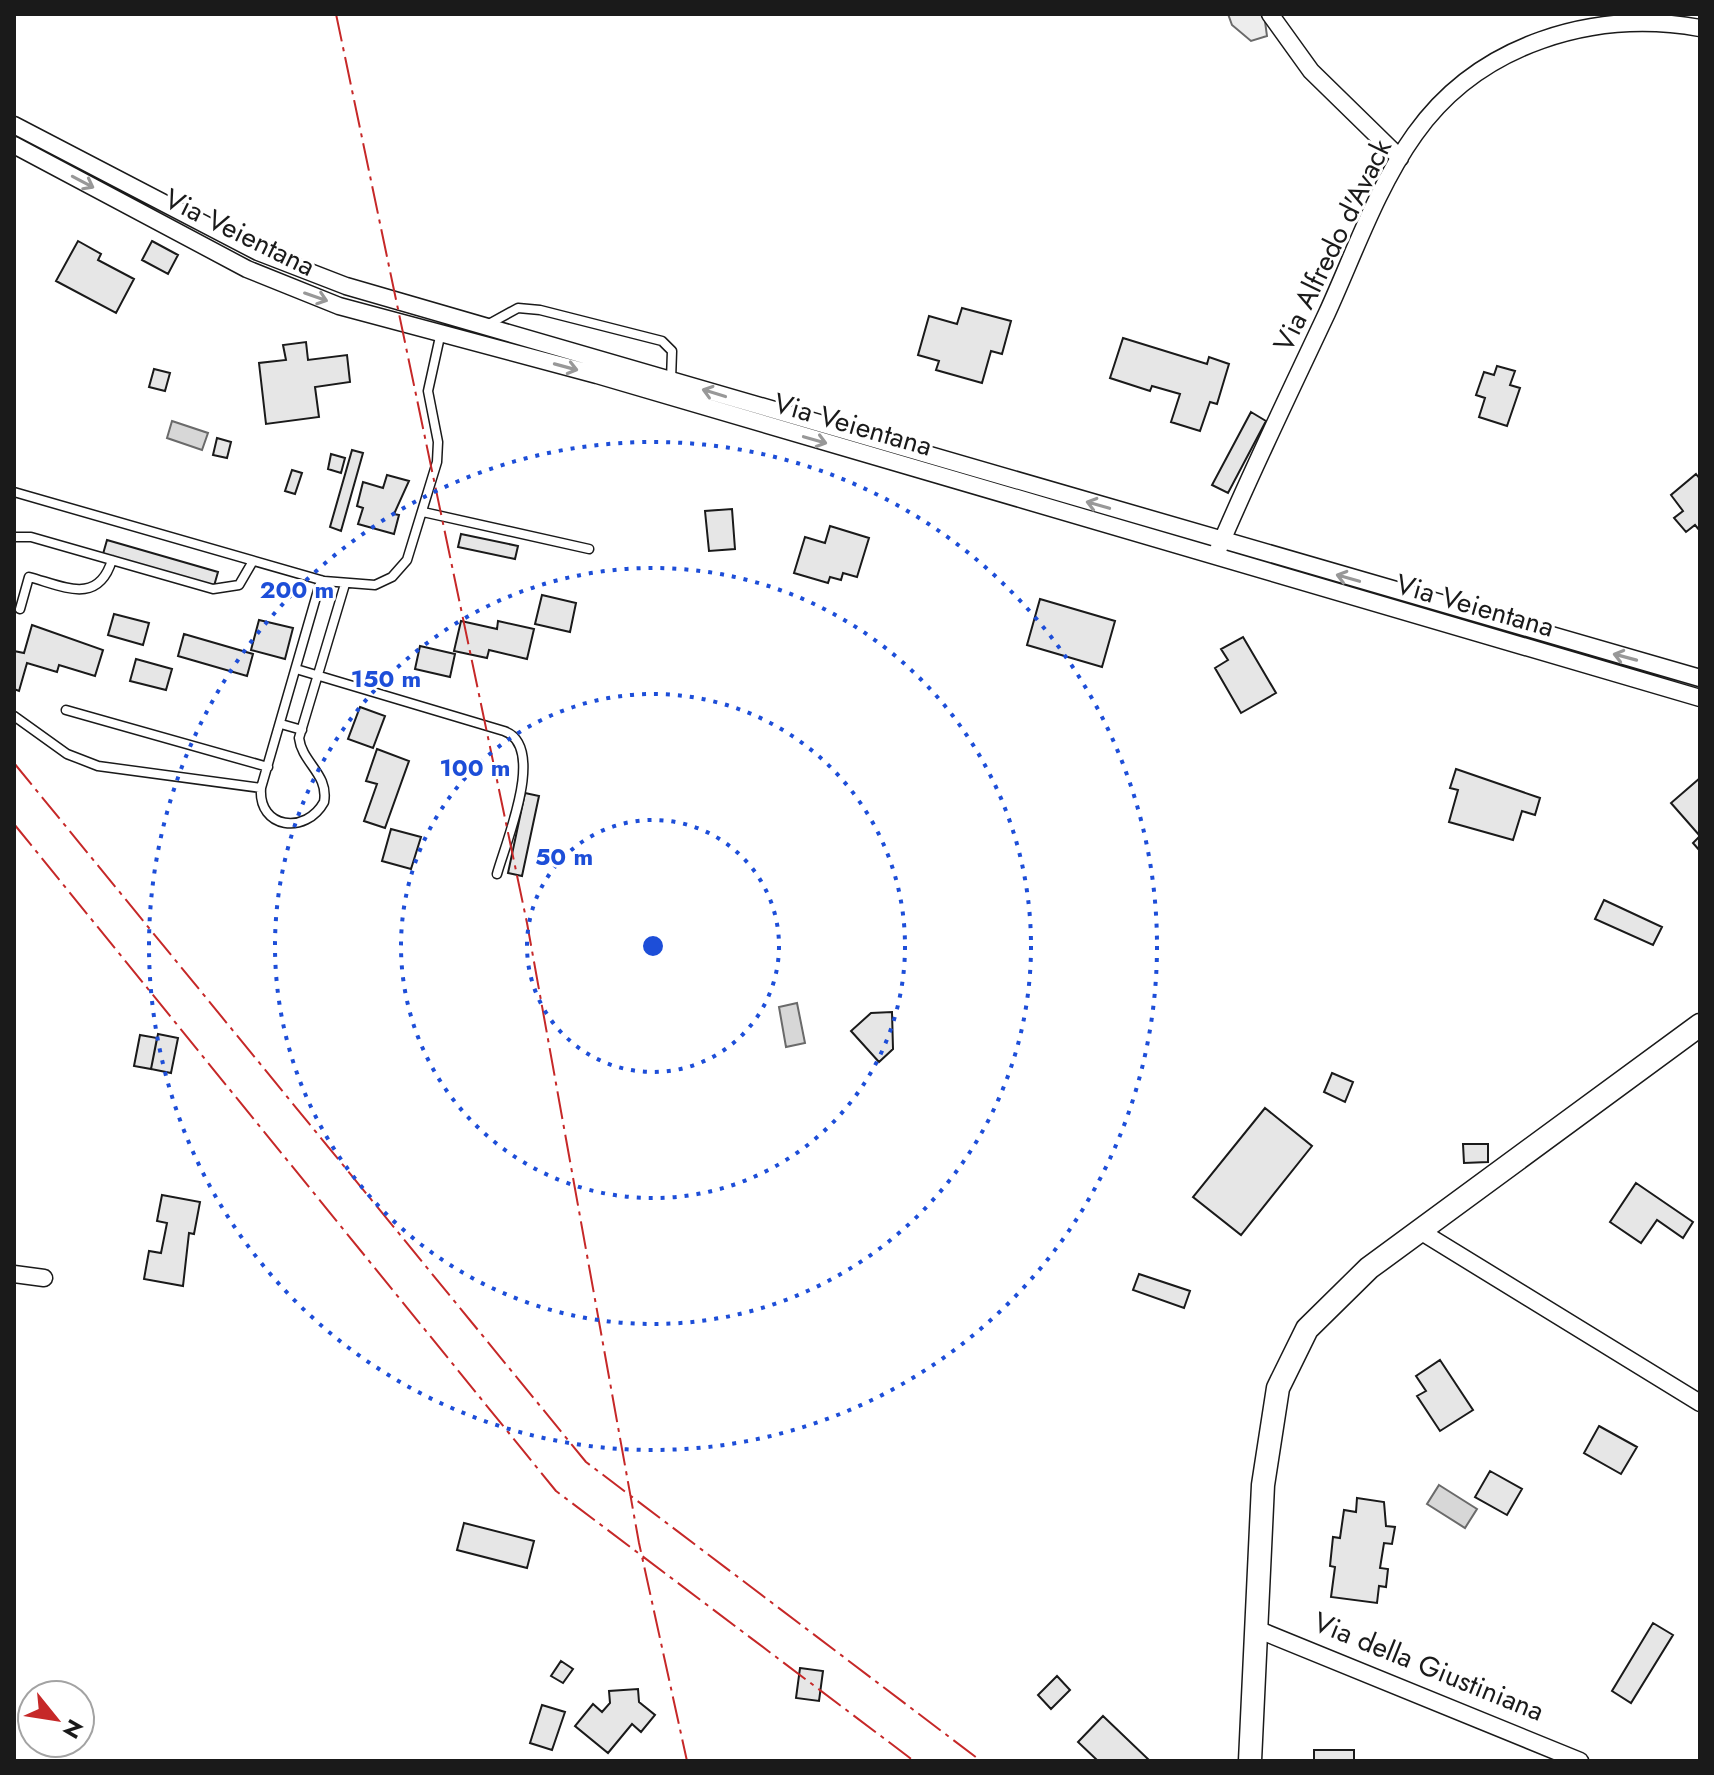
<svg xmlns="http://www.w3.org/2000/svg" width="1714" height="1775" viewBox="0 0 1714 1775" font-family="Jost,sans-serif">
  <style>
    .built { fill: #ededed; stroke: #6a6a6a; stroke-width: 2 }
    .water { fill: #d7d7d7; stroke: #6a6a6a; stroke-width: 2 }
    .building { fill: #e6e6e6; stroke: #1a1a1a; stroke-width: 2 }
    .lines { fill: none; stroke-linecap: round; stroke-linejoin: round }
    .lane-casing { stroke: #1a1a1a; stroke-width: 11 }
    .street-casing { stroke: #1a1a1a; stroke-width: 19 }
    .secondary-casing { stroke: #1a1a1a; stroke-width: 25 }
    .lane { stroke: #fff; stroke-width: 8 }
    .street { stroke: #fff; stroke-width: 16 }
    .secondary { stroke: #fff; stroke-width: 22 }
    .power { stroke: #c62828; stroke-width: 2; stroke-dasharray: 28 6 4 6; stroke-linecap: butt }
    .oneway { stroke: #989898 }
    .ring { fill: none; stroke: #1d4ed8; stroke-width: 4; stroke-dasharray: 4 8 }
    .labels { text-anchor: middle; stroke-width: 6; stroke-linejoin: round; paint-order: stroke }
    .street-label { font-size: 28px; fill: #1a1a1a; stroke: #fff }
    .centre { fill: #1d4ed8; stroke: #fff; stroke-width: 4 }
    .ring-label { font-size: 24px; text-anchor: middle; font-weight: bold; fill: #1d4ed8; stroke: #fff; stroke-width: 6; stroke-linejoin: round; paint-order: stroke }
  </style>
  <rect width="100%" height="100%" fill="#fff"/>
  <!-- built -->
  <path class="built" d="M1228 14H1264L1267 36 1251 41 1232 25Z"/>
  <!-- water -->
  <path class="water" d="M172 421 208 433 202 450 167 438Z
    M797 1003 805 1043 786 1047 779 1007Z
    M1439 1485 1477 1509 1465 1528 1427 1504Z"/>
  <!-- building -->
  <path class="building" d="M78 241 101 254 98 260 134 279 116 313 56 281Z
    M152 241 178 255 168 274 142 260Z
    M962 308 1011 321 1002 354 991 351 982 383 936 370 939 361 918 355 929 316 957 324Z
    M1123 338 1207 364 1209 357 1229 364 1217 404 1210 402 1200 431 1171 422 1180 394 1152 386 1150 391 1110 378Z
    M306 342 308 360 347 355 350 382 315 387 319 417 266 424 259 363 286 360 283 345Z
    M1497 366 1515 371 1510 385 1520 388 1507 426 1479 417 1485 398 1476 395 1484 372 1494 375Z
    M154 369 170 373 165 391 149 387Z
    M1251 412 1266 421 1228 493 1212 485Z
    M217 438 231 442 227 458 213 455Z
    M352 450 363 453 341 531 330 527Z
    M331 454 345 458 341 473 328 469Z
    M292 470 302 473 295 494 285 491Z
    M1696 474 1700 479V531L1695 525 1686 532 1674 518 1683 511 1671 495Z
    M387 475 409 481 394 514 399 515 394 534 358 524 363 508 357 506 363 482 383 488Z
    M732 509 735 549 709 551 705 511Z
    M830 526 869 538 857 577 843 573 841 580 830 577 828 583 794 573 805 537 825 543Z
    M461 534 518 546 515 559 458 547Z
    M107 540 218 572 214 586 103 554Z
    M542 595 576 603 570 632 535 624Z
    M1040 599 1115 621 1102 667 1027 645Z
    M114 614 149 623 143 645 108 635Z
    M259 620 293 628 285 659 251 650Z
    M461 621 497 629 498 621 534 629 527 659 489 650 487 658 454 651Z
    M32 625 103 650 95 676 59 665 57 672 27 663 19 691 14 689V651L24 653Z
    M184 634 253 654 247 676 178 656Z
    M1243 637 1276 693 1241 713 1215 668 1228 660 1221 649Z
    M420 646 455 654 450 677 415 669Z
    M136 659 172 669 166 690 130 681Z
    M360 707 385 716 373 748 348 739Z
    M377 749 409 761 385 828 364 821 377 784 366 781Z
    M1456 769 1540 798 1535 815 1522 811 1513 840 1449 822 1458 790 1450 788Z
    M1700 778V851L1693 843 1700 836 1671 803Z
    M525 793 539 796 522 876 508 873Z
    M391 829 421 837 411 869 382 861Z
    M1604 900 1662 927 1653 945 1595 919Z
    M892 1012 893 1049 879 1062 851 1031 871 1013Z
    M158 1034 178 1038 171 1073 151 1069Z
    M140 1035 157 1038 151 1069 134 1066Z
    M1332 1073 1353 1082 1345 1102 1324 1092Z
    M1265 1108 1312 1146 1241 1235 1193 1197Z
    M1463 1144H1488V1162L1464 1163Z
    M1636 1183 1693 1222 1683 1238 1657 1220 1641 1243 1610 1222Z
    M162 1195 200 1202 194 1234 189 1233 183 1286 144 1279 149 1251 161 1253 167 1223 157 1221Z
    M1139 1274 1190 1291 1184 1308 1133 1290Z
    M1440 1360 1473 1410 1440 1431 1417 1396 1426 1391 1416 1376Z
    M1599 1426 1637 1447 1621 1474 1584 1453Z
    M1490 1471 1522 1489 1507 1515 1475 1497Z
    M1357 1498 1384 1502 1386 1526 1395 1527 1392 1544 1384 1543 1380 1568 1388 1569 1386 1587 1379 1586 1377 1603 1331 1597 1335 1567 1330 1566 1333 1537 1340 1538 1344 1510 1356 1512Z
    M464 1523 534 1541 527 1568 457 1550Z
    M1653 1623 1673 1635 1631 1703 1612 1691Z
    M561 1661 573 1669 563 1683 551 1676Z
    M800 1668 823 1671 819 1701 796 1698Z
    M1057 1676 1070 1690 1051 1709 1038 1695Z
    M638 1689 639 1702 655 1715 641 1732 632 1724 608 1753 575 1726 593 1704 602 1712 610 1703 609 1691Z
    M542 1705 565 1712 552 1750 530 1743Z
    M1103 1716 1149 1760 1148 1761H1098L1078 1742Z
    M1314 1750H1354V1761H1314Z"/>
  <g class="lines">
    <defs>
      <path id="lane" d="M487 325 518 308 540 310 662 341 672 351 671 380
        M14 492 324 581 375 585 392 577 407 560 437 462 438 442 428 391 441 332
        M423 512 589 549
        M14 537H31L213 589 239 585 253 561
        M321 580 261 788C258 829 306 835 324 802 329 774 302 763 299 738L345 584
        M20 609 29 577C63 586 98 606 112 560
        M296 669 504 731C547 746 506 841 497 874
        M66 710 268 767
        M14 716 67 754 98 766 261 788
        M281 724 302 730"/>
      <path id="street" d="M1270 14 1311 71 1400 158
        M14 125 258 252 346 286 1700 678
        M14 145 247 269 339 306 597 375 1700 698
        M1218 550C1252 470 1290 392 1327 313 1354 254 1377 187 1415 134 1479 44 1593 9 1700 28
        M1420 1231 1700 1403
        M14 1274 44 1278
        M1254 1628 1580 1761"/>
      <path id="secondary" d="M1250 1761 1263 1485 1278 1388 1307 1329 1369 1268 1700 1025"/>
    </defs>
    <!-- lane casing -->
    <use href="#lane" class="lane-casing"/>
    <!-- street casing -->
    <use href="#street" class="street-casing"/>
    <!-- secondary casing -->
    <use href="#secondary" class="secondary-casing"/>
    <!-- lane -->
    <use href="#lane" class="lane"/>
    <!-- street -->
    <use href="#street" class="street"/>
    <!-- secondary -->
    <use href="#secondary" class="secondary"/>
    <!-- power -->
    <path class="power" d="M336 14 527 923 639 1543 687 1761
      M14 763 586 1462 981 1761
      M14 824 556 1491 914 1761"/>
  </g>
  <!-- one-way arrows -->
  <defs><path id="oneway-shaft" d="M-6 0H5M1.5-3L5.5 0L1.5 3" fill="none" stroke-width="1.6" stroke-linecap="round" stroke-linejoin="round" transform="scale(2)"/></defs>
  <g class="oneway">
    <use href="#oneway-shaft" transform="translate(83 182) rotate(28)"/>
    <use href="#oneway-shaft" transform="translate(316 297) rotate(19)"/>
    <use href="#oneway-shaft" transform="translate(566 367) rotate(15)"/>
    <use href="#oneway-shaft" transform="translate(714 393) rotate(-163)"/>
    <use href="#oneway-shaft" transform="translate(815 440) rotate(16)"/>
    <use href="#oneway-shaft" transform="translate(1098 505) rotate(-164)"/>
    <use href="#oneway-shaft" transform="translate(1348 578) rotate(-164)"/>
    <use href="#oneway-shaft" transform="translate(1625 657) rotate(-165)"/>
  </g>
  <!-- distance rings -->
  <g class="ring">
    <circle cx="653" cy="946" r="126"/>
    <circle cx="653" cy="946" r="252"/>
    <circle cx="653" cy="946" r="378"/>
    <circle cx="653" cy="946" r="504"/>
  </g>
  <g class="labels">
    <!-- street labels -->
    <g class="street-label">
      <text transform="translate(240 232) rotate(26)" y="10">Via Veientana</text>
      <text transform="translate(1332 245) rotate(-64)" y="10">Via Alfredo d'Avack</text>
      <text transform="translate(853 424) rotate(16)" y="10">Via Veientana</text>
      <text transform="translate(1475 605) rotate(16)" y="10">Via Veientana</text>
      <text transform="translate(1429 1666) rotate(22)" y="10">Via della Giustiniana</text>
    </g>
  </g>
  <circle cx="653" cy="946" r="12" class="centre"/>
  <g class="ring-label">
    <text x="297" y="598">200 m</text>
    <text x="386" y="687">150 m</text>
    <text x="475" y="776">100 m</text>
    <text x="564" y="865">50 m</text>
  </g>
  <!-- border -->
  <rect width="1714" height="1775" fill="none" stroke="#1a1a1a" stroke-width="32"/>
  <!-- north arrow -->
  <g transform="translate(56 1719) rotate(120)"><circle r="38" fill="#ffffff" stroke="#a3a3a3" stroke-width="2"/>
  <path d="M0-6L14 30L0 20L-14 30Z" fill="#c62828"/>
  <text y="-12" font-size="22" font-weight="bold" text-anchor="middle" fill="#1a1a1a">N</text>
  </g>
</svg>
